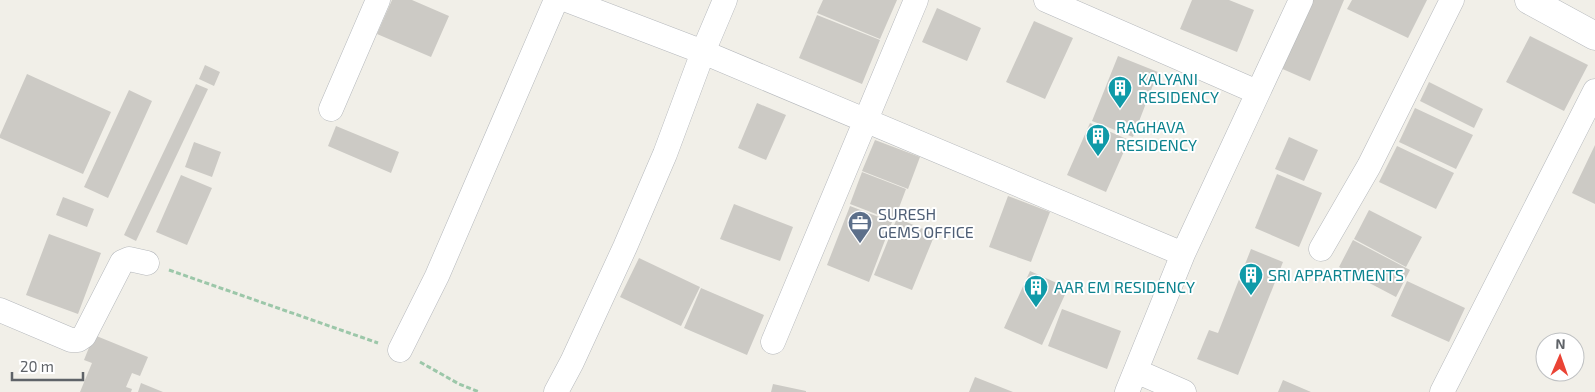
<svg xmlns="http://www.w3.org/2000/svg" width="1595" height="392" viewBox="0 0 1595 392" font-family="'Exo 2',sans-serif">
  <style>
    .building { fill: #cccac5 }
    .lines { fill: none; stroke-linecap: round; stroke-linejoin: round }
    .minor-casing { stroke: #b5b8bc; stroke-width: 25 }
    .tertiary-casing { stroke: #b5b8bc; stroke-width: 29 }
    .path { stroke: #9cc7a9; stroke-width: 3; stroke-dasharray: 5 2.5; stroke-linecap: butt }
    .minor { stroke: #fff; stroke-width: 24 }
    .tertiary { stroke: #fff; stroke-width: 28 }
    .labels { text-anchor: middle; stroke-width: 4; stroke-linejoin: round; paint-order: stroke }
    .culture-label { font-size: 16px; fill: #0d838f; stroke: #fff; text-anchor: start }
    .service-label { font-size: 16px; fill: #4e5e75; stroke: #fff; text-anchor: start }
  </style>
  <rect width="100%" height="100%" fill="#f1efe8"/>
  <!-- building -->
  <path class="building" d="M392 0H412L449 16 431 57 377 34Z
    M823 0H897L880 39 817 13Z
    M1192 0H1229L1254 10 1237 52 1180 29Z
    M1307 0H1344L1310 81 1278 67Z
    M1352 0H1427L1408 38 1347 9Z
    M937 8 981 28 967 61 922 42Z
    M817 15 880 40 862 84 799 58Z
    M1034 21 1073 38 1045 99 1006 82Z
    M1530 36 1588 65 1564 111 1506 82Z
    M1118 56 1158 72 1133 137 1092 121Z
    M205 65 220 72 214 86 199 79Z
    M27 74 111 112 83 174 0 138V135Z
    M1429 82 1483 109 1474 128 1420 101Z
    M196 84 208 89 136 241 124 235Z
    M129 90 152 101 108 198 84 187Z
    M757 103 786 115 766 160 738 148Z
    M1415 108 1473 135 1456 169 1399 142Z
    M1090 123 1129 140 1106 192 1067 175Z
    M336 126 399 152 391 173 328 146Z
    M1289 137 1318 150 1304 181 1275 169Z
    M875 140 920 157 908 189 862 171Z
    M194 142 221 152 212 177 185 167Z
    M1595 145V204L1572 193Z
    M1397 146 1454 173 1436 209 1379 182Z
    M862 172 906 189 894 221 850 204Z
    M1277 174 1322 193 1299 247 1255 228Z
    M181 175 212 188 187 245 156 232Z
    M1008 196 1050 212 1031 262 989 247Z
    M63 197 94 209 87 227 56 215Z
    M734 204 793 227 780 261 720 239Z
    M850 206 892 222 869 282 827 265Z
    M1369 210 1422 237 1406 267 1354 239Z
    M897 218 935 234 912 290 874 275Z
    M49 234 101 253 78 314 26 295Z
    M1353 240 1410 270 1396 297 1339 267Z
    M1251 249 1283 262 1238 375 1197 359 1209 330 1218 333Z
    M639 258 700 287 681 326 620 297Z
    M1030 271 1068 288 1042 345 1004 328Z
    M1407 281 1465 308 1449 342 1391 316Z
    M701 288 764 315 747 355 684 328Z
    M1062 309 1121 331 1107 369 1048 346Z
    M94 335 148 357 140 376 132 373 126 387 132 389 131 392H80L92 363 84 360Z
    M975 377 1013 392H969Z
    M1283 380 1311 392H1278Z
    M141 383 163 392H138Z
    M773 384 806 391V392H771Z"/>
  <g class="lines">
    <defs>
      <path id="minor" d="M567 0 703 52 1183 254 1301 0
        M1046 0 1257 92
        M331 109 378 0
        M1321 249 1369 166 1452 0
        M0 310 71 340H78L84 336 122 262 129 259 147 263
        M773 342 916 0
        M400 350 437 276 556 0
        M1136 371 1184 392
        M556 392 572 362 625 247 665 154 703 52 725 0
        M1127 392 1183 254
        M1442 392 1595 91"/>
      <path id="tertiary" d="M1529 0 1595 36"/>
    </defs>
    <!-- minor casing -->
    <use href="#minor" class="minor-casing"/>
    <!-- tertiary casing -->
    <use href="#tertiary" class="tertiary-casing"/>
    <!-- path -->
    <path class="path" d="M169 270 378 343
      M420 362 459 384 479 392"/>
    <!-- minor -->
    <use href="#minor" class="minor"/>
    <!-- tertiary -->
    <use href="#tertiary" class="tertiary"/>
  </g>
  <!-- icons -->
  <defs>
    <symbol id="building-pin" viewBox="-11 -11 22 30"><path d="M0 17L-7.5 6A9.5 9.5 0 1 1 7.5 6Z" fill="#0f9aa8" stroke="#fff"/><path d="M-4-6H4V6H1V3H-1V6H-4ZM-2.5-4.3h1.7v1.8h-1.7ZM.8-4.3h1.7v1.8H.8ZM-2.5-1h1.7V.8h-1.7ZM.8-1h1.7V.8H.8Z" fill="#fff"/></symbol>
    <symbol id="office-pin" viewBox="-11 -11 22 30"><path d="M0 17L-7.5 6A9.5 9.5 0 1 1 7.5 6Z" fill="#5c6f8a" stroke="#fff"/><path d="M-6-3h4V-5.5h4V-3h4V5H-6ZM-1-4.5V-3h2v-1.5ZM-6 0V1H6V0Z" fill="#fff"/></symbol>
  </defs>
  <g fill-rule="evenodd">
    <use href="#building-pin" x="1106" y="74" width="28" height="38"/>
    <use href="#building-pin" x="1084" y="122" width="28" height="38"/>
    <use href="#office-pin" x="846" y="209" width="28" height="38"/>
    <use href="#building-pin" x="1237" y="261" width="28" height="38"/>
    <use href="#building-pin" x="1022" y="273" width="28" height="38"/>
  </g>
  <g class="labels">
    <!-- culture labels -->
    <g class="culture-label">
      <text x="1138" y="85">KALYANI<tspan x="1138" dy="18">RESIDENCY</tspan></text>
      <text x="1116" y="133">RAGHAVA<tspan x="1116" dy="18">RESIDENCY</tspan></text>
      <text x="1268" y="281">SRI APPARTMENTS</text>
      <text x="1054" y="293">AAR EM RESIDENCY</text>
    </g>
    <!-- service labels -->
    <g class="service-label">
      <text x="878" y="220">SURESH<tspan x="878" dy="18">GEMS OFFICE</tspan></text>
    </g>
  </g>
  <!-- north arrow -->
  <g transform="translate(1560 357) rotate(2)"><circle r="24" fill="#ffffff" stroke="#bfc1c3"/>
  <path d="M0-4L9 19L0 12L-9 19Z" fill="#ea4335"/>
  <text y="-8" font-size="14" font-weight="bold" text-anchor="middle" fill="#5f6368">N</text>
  </g>
  <!-- scale -->
  <path d="M12 372v8h71v-8" fill="none" stroke="#5f6368" stroke-width="2.5"/>
  <text x="20" y="372" font-size="15" fill="#5f6368" stroke="#ffffff" stroke-width="4" paint-order="stroke">20 m</text>
</svg>
